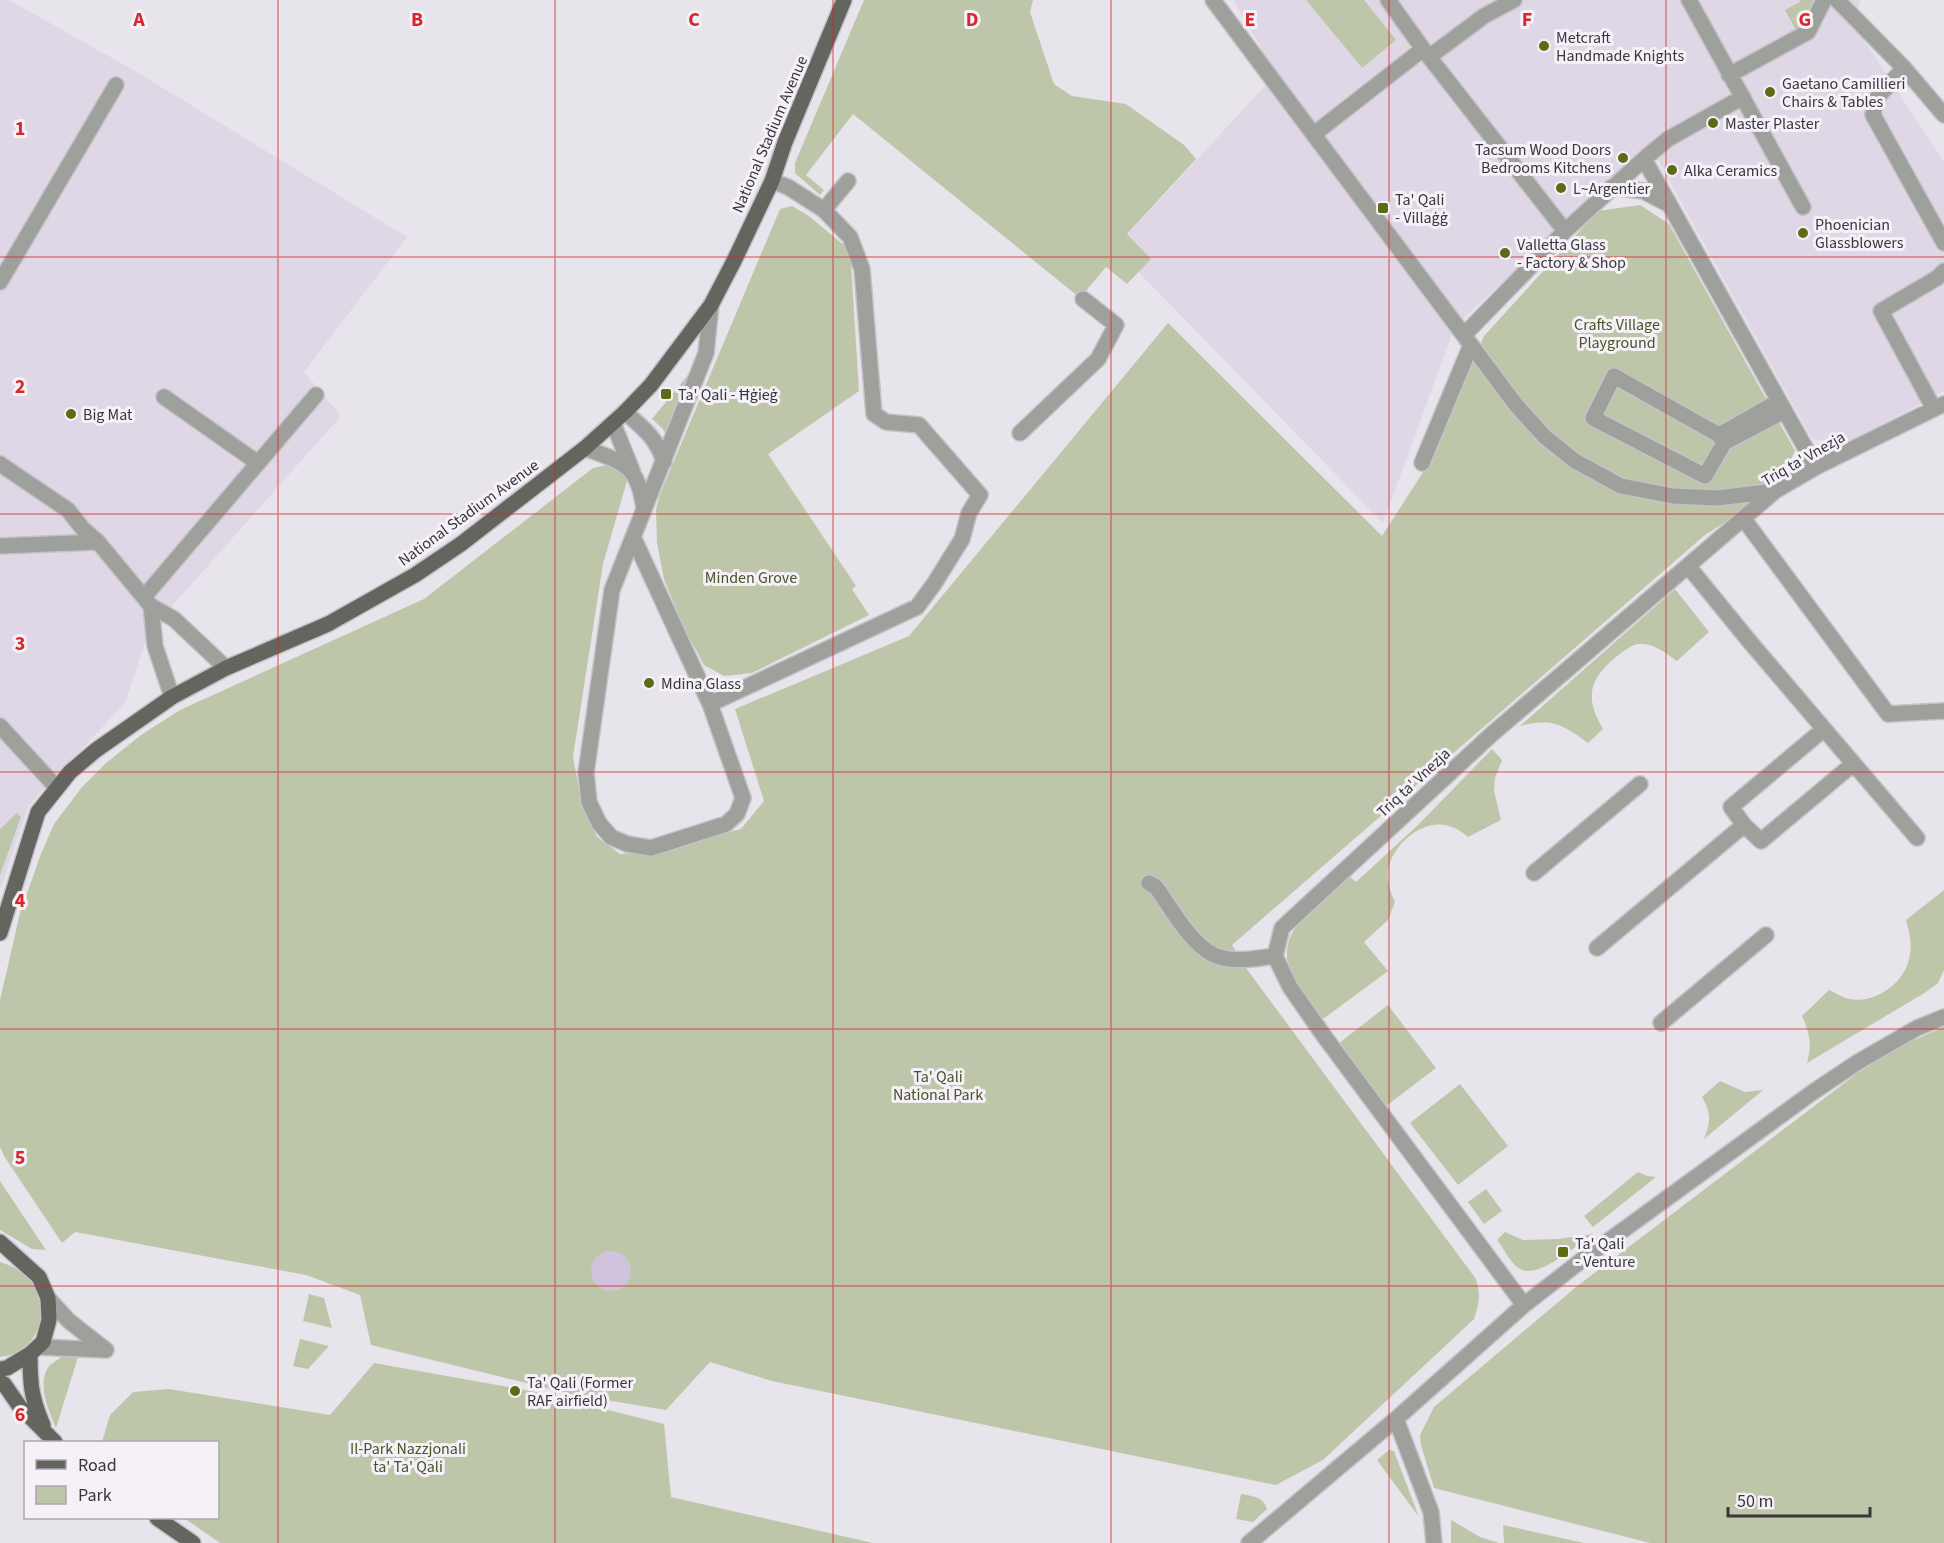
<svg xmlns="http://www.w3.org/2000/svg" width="1944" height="1543" viewBox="0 0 1944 1543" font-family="'Source Sans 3',sans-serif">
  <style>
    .built { fill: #dfd7e6 }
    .green { fill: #bec6aa }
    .water { fill: #d1c2dd }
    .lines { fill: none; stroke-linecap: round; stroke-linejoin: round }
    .minor-casing { stroke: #c5c1c8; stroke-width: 18 }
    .major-casing { stroke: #c5c1c8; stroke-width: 18 }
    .minor { stroke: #9ea09c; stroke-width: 15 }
    .major { stroke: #64655f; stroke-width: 15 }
    .grid { fill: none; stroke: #d62828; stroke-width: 1.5; stroke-opacity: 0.55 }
    .poi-dot { fill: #5b6b16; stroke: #f6f1f9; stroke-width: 2 }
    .labels { text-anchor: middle; stroke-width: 6; stroke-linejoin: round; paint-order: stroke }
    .poi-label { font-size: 16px; fill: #39373a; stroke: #f6f1f9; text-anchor: start }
    .street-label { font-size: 16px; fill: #39373a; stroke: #f6f1f9 }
    .park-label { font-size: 16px; fill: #495425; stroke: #f6f1f9 }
    .grid-label { font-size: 20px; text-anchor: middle; font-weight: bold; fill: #d62828; stroke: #f6f1f9; stroke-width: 6; stroke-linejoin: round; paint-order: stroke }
  </style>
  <rect width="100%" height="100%" fill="#e8e4ec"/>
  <!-- built -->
  <path class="built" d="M0 0H9L130 68 407 237 304 372 341 416 149 632 125 703 29 805 0 890Z
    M1233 0H1860L1856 28 1944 162V391L1847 444 1812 439 1650 146 1455 326 1383 523 1115 248 1276 74Z"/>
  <!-- green -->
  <path class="green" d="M864 0H1033L1030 12 1054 84 1072 96 1126 104 1184 145 1196 159 1127 234 1151 259 1127 284 1106 267 1080 298 853 114 806 175 824 190 820 195 795 173V163Z
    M1306 0H1364L1396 40 1362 68Z
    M1799 0H1814L1797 32 1785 10 1800 2Z
    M1640 205 1669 224 1795 451 1775 491 1705 535 1232 945 1246 968 1476 1279C1481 1294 1479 1304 1474 1319L1323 1460 1276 1485 772 1381 710 1362 666 1410 575 1395 371 1345 360 1295 306 1275 75 1232 62 1243 4 1156 0 1147V1000L20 913 41 854 54 824 82 787 106 763 141 735 180 710 424 599 593 468 610 464 629 474 603 564 573 757 582 805 597 837 620 854 645 852 741 829 764 801 735 709 909 636 1168 323 1382 536 1436 452 1484 336 1598 211Z
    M792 206 809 216 845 246 851 263 859 391 768 454 856 586 852 589 869 615 752 673 724 676 704 665 683 626 664 579 657 543 656 510 660 494 780 209Z
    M701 359 669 439 662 428 652 419Z
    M1675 589 1709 632 1677 661C1666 653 1654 643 1640 644 1631 644 1623 652 1616 657 1588 680 1585 698 1603 729L1588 743C1562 724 1552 718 1520 726Z
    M1492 749 1502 760 1495 778 1494 791 1501 820 1468 837C1463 833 1458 829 1452 827 1425 816 1393 843 1388 870 1387 881 1390 892 1395 902L1388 920 1364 942 1388 971 1323 1019C1314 1008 1305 997 1297 985 1265 934 1316 906 1350 877L1356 882 1418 825Z
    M17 813 21 817 0 875V829Z
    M1944 890V970L1938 983 1926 992 1807 1063C1812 1045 1810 1033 1802 1016L1829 990C1836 993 1843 998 1850 999 1878 1004 1908 980 1910 953 1912 942 1909 931 1906 920Z
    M1388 1005 1436 1068 1386 1106 1338 1044Z
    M1944 1027V1543H1650L1434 1488 1421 1445 1420 1435 1434 1407 1576 1287 1859 1072 1905 1044Z
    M1720 1081 1745 1092 1763 1090 1704 1139C1711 1121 1711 1113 1702 1097Z
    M1460 1084 1508 1146 1458 1185 1410 1123Z
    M1638 1172 1647 1176 1656 1177 1593 1227 1584 1216Z
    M0 1181 46 1250 32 1249 0 1230Z
    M1486 1189 1502 1211 1484 1224 1468 1202Z
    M1505 1232 1523 1240 1558 1239 1593 1234C1578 1244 1538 1280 1520 1269 1510 1263 1504 1249 1497 1240Z
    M0 1262C56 1277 53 1350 0 1357Z
    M309 1294 324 1298 332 1328 303 1321Z
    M300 1339 329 1346 308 1369 293 1366Z
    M61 1357H78L56 1428C49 1411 36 1384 49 1366 52 1363 58 1360 61 1357Z
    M374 1363 536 1392 664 1424 671 1497 873 1543H220L184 1518H218V1442H102L110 1415 133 1392 169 1389 330 1415Z
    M1389 1450 1394 1451 1419 1517 1377 1460Z
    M1241 1494C1252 1496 1264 1497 1267 1509L1253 1522 1236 1519Z
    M1451 1520 1480 1537 1499 1543H1451Z
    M1503 1525 1584 1543H1504Z"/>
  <!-- water -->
  <path class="water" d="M591 1271a20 20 0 1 1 40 0a20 20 0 1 1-40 0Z"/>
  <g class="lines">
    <defs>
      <path id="minor" d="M1213 0 1516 405 1545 437 1575 461 1621 486 1673 496 1717 498 1775 491
        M1388 0 1423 49 1565 231
        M1689 0 1803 207
        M1837 0 1904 68 1944 115
        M1429 57 1484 16 1514 0
        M1904 68 1876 99 1873 115 1944 243
        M1729 75 1808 32 1824 0
        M1314 134 1423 49
        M1644 159 1816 467
        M1612 187 1643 191 1670 205
        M824 210 848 181
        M0 282 116 85
        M711 305 706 353 612 590 586 773 589 802 599 823 611 837 627 844 651 848 726 824 737 814 743 798 710 704 917 607 934 584 962 539 969 513 980 495 919 425 886 422 874 414 862 269 850 237 824 210 788 187 772 181
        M1464 335 1565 231 1644 159 1668 139 1743 97
        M164 397 258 463
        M1934 409 1881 311 1937 278 1944 271
        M625 412C643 428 657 438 664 462
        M613 423 632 470
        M1020 433 1098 359 1116 325 1083 299
        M1719 435 1779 401
        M1724 443 1719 435 1614 376 1593 418 1705 476 1724 443 1784 411
        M585 448C624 463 638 464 644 509
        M1422 463 1471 345
        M0 464 68 510 83 529 98 542
        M1743 518 1888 714 1944 711
        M634 539 710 704
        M0 546 98 542 151 606 174 619 226 668
        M1688 566 1750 642 1917 838
        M144 597 316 395
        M151 606 155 646 172 697
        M0 726 57 788
        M1824 729 1731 807 1744 825 1761 841 1853 764
        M1534 873 1640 784
        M1149 883 1156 887C1172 909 1195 953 1223 958 1240 962 1258 958 1275 956
        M1597 948 1744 825
        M1661 1023 1766 935
        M48 1298 69 1321 106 1350
        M1524 1305 1324 1036 1290 987 1275 956 1282 928 1492 734 1775 491 1816 467 1944 404
        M38 1347 106 1350
        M1396 1419 1431 1512 1434 1543
        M1249 1543 1396 1419 1524 1305 1582 1260 1813 1092 1858 1062 1917 1028 1944 1017"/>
      <path id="major" d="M0 933 38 812 70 772 96 750 172 697 226 668 328 624 415 575 461 544 585 448 625 412 651 385 711 305 734 261 772 181 785 142 844 0
        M0 1242 39 1277 48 1298 49 1320 43 1342 30 1354 7 1368 0 1369
        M30 1354C30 1384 31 1397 43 1425
        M0 1382 4 1384 20 1407 55 1442
        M157 1518 193 1543"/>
    </defs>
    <!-- minor casing -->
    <use href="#minor" class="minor-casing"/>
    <!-- major casing -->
    <use href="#major" class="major-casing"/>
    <!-- minor -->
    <use href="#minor" class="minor"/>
    <!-- major -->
    <use href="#major" class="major"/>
  </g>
  <!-- grid -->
  <path class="grid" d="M278 0V1543M555 0V1543M833 0V1543M1111 0V1543M1389 0V1543M1666 0V1543M0 257H1944M0 514H1944M0 772H1944M0 1029H1944M0 1286H1944"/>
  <!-- markers -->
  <g class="poi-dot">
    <circle cx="1544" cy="46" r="6"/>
    <circle cx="1770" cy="92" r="6"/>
    <circle cx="1713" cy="123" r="6"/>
    <circle cx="1623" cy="158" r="6"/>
    <circle cx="1672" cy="170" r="6"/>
    <circle cx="1561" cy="188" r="6"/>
    <rect x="1377" y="202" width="12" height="12" rx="3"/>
    <circle cx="1803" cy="233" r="6"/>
    <circle cx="1505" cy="253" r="6"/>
    <rect x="660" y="388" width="12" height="12" rx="3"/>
    <circle cx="71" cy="414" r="6"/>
    <circle cx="649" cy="683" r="6"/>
    <rect x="1557" y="1246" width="12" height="12" rx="3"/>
    <circle cx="515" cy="1391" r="6"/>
  </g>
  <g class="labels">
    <!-- poi labels -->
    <g class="poi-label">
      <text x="1556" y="43">Metcraft<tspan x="1556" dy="18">Handmade Knights</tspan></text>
      <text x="1782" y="89">Gaetano Camillieri<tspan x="1782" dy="18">Chairs &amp; Tables</tspan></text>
      <text x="1725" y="129">Master Plaster</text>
      <text x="1611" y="155" text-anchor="end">Tacsum Wood Doors<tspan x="1611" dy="18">Bedrooms Kitchens</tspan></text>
      <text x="1684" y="176">Alka Ceramics</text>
      <text x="1573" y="194">L~Argentier</text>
      <text x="1395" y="205">Ta' Qali<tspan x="1395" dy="18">- Villaġġ</tspan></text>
      <text x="1815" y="230">Phoenician<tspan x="1815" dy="18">Glassblowers</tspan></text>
      <text x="1517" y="250">Valletta Glass<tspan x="1517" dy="18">- Factory &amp; Shop</tspan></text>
      <text x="678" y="400">Ta' Qali - Ħġieġ</text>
      <text x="83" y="420">Big Mat</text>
      <text x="661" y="689">Mdina Glass</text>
      <text x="1575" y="1249">Ta' Qali<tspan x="1575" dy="18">- Venture</tspan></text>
      <text x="527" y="1388">Ta' Qali (Former<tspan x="527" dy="18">RAF airfield)</tspan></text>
    </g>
    <!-- street labels -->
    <g class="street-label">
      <text transform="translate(769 134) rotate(-67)" y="6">National Stadium Avenue</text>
      <text transform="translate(1803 458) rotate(-30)" y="6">Triq ta' Vnezja</text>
      <text transform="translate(468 512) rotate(-36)" y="6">National Stadium Avenue</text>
      <text transform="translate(1413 782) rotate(-43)" y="6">Triq ta' Vnezja</text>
    </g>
    <!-- park labels -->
    <g class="park-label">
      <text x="1617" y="330">Crafts Village<tspan x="1617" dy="18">Playground</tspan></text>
      <text x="751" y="583">Minden Grove</text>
      <text x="938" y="1082">Ta' Qali<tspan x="938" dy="18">National Park</tspan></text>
      <text x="408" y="1454">Il-Park Nazzjonali<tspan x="408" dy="18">ta' Ta' Qali</tspan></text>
    </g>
  </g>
  <g class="grid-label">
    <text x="139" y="26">A</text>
    <text x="417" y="26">B</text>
    <text x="694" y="26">C</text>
    <text x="972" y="26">D</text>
    <text x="1250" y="26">E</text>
    <text x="1527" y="26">F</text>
    <text x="1805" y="26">G</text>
    <text x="20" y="135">1</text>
    <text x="20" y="393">2</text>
    <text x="20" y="650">3</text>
    <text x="20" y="907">4</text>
    <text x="20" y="1164">5</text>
    <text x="20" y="1421">6</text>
  </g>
  <!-- legend -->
  <rect x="24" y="1441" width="195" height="78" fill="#f6f1f9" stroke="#aaa7ad" stroke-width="1.5"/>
  <rect x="36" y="1460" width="30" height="9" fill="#64655f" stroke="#aaa7ad" stroke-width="1.5"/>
  <text x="78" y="1471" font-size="18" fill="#39373a">Road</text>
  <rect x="36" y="1486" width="30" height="18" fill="#bec6aa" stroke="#aaa7ad" stroke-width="1.5"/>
  <text x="78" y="1501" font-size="18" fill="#39373a">Park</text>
  <!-- scale -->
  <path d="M1728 1507v9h142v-9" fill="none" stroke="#39373a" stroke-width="3"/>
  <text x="1737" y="1507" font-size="18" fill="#39373a" stroke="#f6f1f9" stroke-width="4.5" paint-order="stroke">50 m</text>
</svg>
